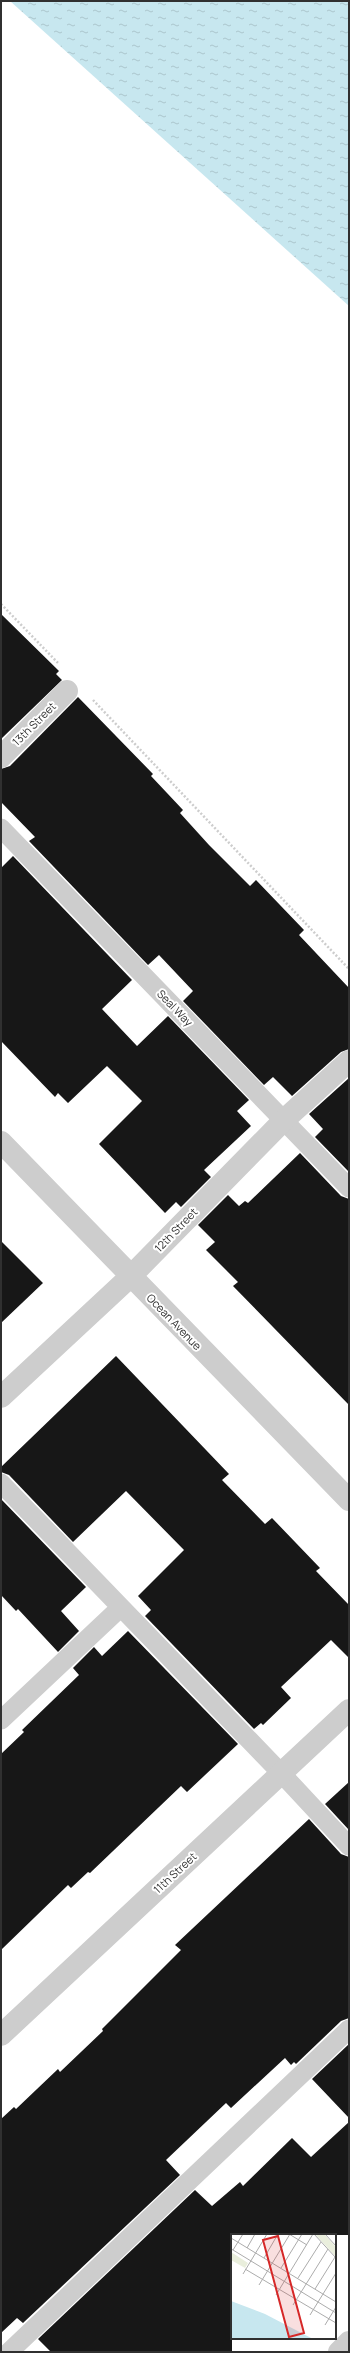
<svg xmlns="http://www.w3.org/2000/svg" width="350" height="2353" viewBox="0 0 350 2353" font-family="Manrope,sans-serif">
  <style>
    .water { fill: url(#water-ripples) }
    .building { fill: #171717 }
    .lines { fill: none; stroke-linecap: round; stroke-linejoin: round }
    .path { stroke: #cdcdcd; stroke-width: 2.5; stroke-dasharray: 2 2; stroke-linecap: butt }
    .service { stroke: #cdcdcd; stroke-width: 19 }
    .minor { stroke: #cdcdcd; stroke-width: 22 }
    .tertiary { stroke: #cdcdcd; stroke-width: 22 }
    .labels { text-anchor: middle; stroke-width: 4; stroke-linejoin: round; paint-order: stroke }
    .street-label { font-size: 11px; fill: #303030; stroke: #fff }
    .inset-road { fill: none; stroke: #acacac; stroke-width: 1 }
    .view { fill: #d62828; fill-opacity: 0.15; stroke: #d62828; stroke-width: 2 }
    .inset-edge { fill: none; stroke: #303030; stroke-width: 2 }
  </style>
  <defs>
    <pattern id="water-ripples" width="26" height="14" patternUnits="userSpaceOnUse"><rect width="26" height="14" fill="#c7e7ef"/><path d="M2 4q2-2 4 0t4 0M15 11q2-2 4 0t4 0" fill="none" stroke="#abc6cd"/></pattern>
  </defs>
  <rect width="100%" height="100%" fill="#fff"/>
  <!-- water -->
  <path class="water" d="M10 1H349V306Z"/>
  <!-- building -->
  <path class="building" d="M1 614 59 671 56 674 62 680 1 739Z
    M78 697 153 774 151 776 183 810 180 813 209 845 250 886 256 880 304 930 299 935 349 988V1049L341 1052 292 1096 273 1077 264 1085 183 1001 193 991 159 955 148 965 29 841 35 837 1 802V769L10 766Z
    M13 856 132 980 102 1009 137 1046 168 1016 249 1100 237 1111 251 1126 204 1170 211 1177 181 1207 176 1202 165 1213 99 1144 142 1101 107 1066 68 1103 58 1093 55 1097 1 1041V868Z
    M349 1078V1172L315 1137 323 1129 309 1114Z
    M300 1153 341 1196 349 1199V1405L233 1286 238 1282 206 1250 215 1242 198 1225 228 1195 239 1206 245 1201 248 1203Z
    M1 1241 43 1283 1 1323Z
    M116 1356 229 1474 222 1480 265 1524 272 1518 320 1568 316 1571 349 1605V1658L331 1640 281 1687 291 1698 263 1725 261 1723 254 1729 145 1616 151 1610 138 1596 184 1550 126 1491 73 1542 9 1475 1 1472V1467Z
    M1 1499 86 1587 61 1611 79 1631 58 1652 18 1609 16 1611 1 1595Z
    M128 1631 238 1744 187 1792 181 1786 90 1873 88 1872 71 1888 68 1885 1 1950V1754L24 1732 22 1730 79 1675 73 1668 94 1647 102 1656Z
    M349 1782V1830L325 1804Z
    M309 1819 341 1854 349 1857V2018L341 2021 296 2064 294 2062 291 2065 285 2058 231 2108 226 2103 166 2160 180 2175 23 2323 17 2318 1 2333V2119L14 2107 16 2109 58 2069 60 2072 103 2031 102 2029 181 1950 175 1945Z
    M349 2044V2118L312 2079Z
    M349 2122V2235H232V2352H51L38 2339 195 2190 212 2206 240 2182 243 2186 292 2138 311 2157Z"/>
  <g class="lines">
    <!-- path -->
    <path class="path" d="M1 604 59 664
      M93 700 349 969"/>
    <!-- service -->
    <path class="service" d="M1 828 349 1188
      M1 1483 281 1773 349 1846
      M1 1720 120 1608
      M9 2352 349 2029"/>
    <!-- minor -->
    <path class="minor" d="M1 757 67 691
      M1 2035 349 1710
      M339 2352 349 2342"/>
    <!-- tertiary -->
    <path class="tertiary" d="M1 1142 349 1500
      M1 1397 130 1277 284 1120 349 1061"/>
  </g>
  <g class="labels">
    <!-- street labels -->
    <g class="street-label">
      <text transform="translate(34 724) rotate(-45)" y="4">13th Street</text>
      <text transform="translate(175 1008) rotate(46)" y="4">Seal Way</text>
      <text transform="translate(176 1230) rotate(-46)" y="4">12th Street</text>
      <text transform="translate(174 1322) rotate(46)" y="4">Ocean Avenue</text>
      <text transform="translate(175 1873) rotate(-43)" y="4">11th Street</text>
    </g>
  </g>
  <!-- overview -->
  <g transform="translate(231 2234)">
    <rect width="105" height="105" fill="#fff"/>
    <path d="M84 0H93L105 13V23ZM0 18 17 29 14 34 0 26Z" fill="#e9eedc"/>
    <path d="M0 67 34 80 82 105H0Z" fill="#c7e7ef"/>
    <path class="inset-road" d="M58 0 76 11M83 0 105 24M94 0 105 12M0 4 105 68M16 14 24 0M0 15 2 16 12 0M2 16 105 79M33 24 47 0M50 34 71 0M14 35 105 89M12 40 36 0M67 44 90 8M28 51 59 0M84 55 104 23M45 61 82 0M62 71 97 15M79 81 105 39M94 91 105 73"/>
    <path class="view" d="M47 2 73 99 58 103 32 6Z"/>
    <rect width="105" height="105" class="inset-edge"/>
  </g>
  <!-- border -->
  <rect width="350" height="2353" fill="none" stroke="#303030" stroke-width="4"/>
</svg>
